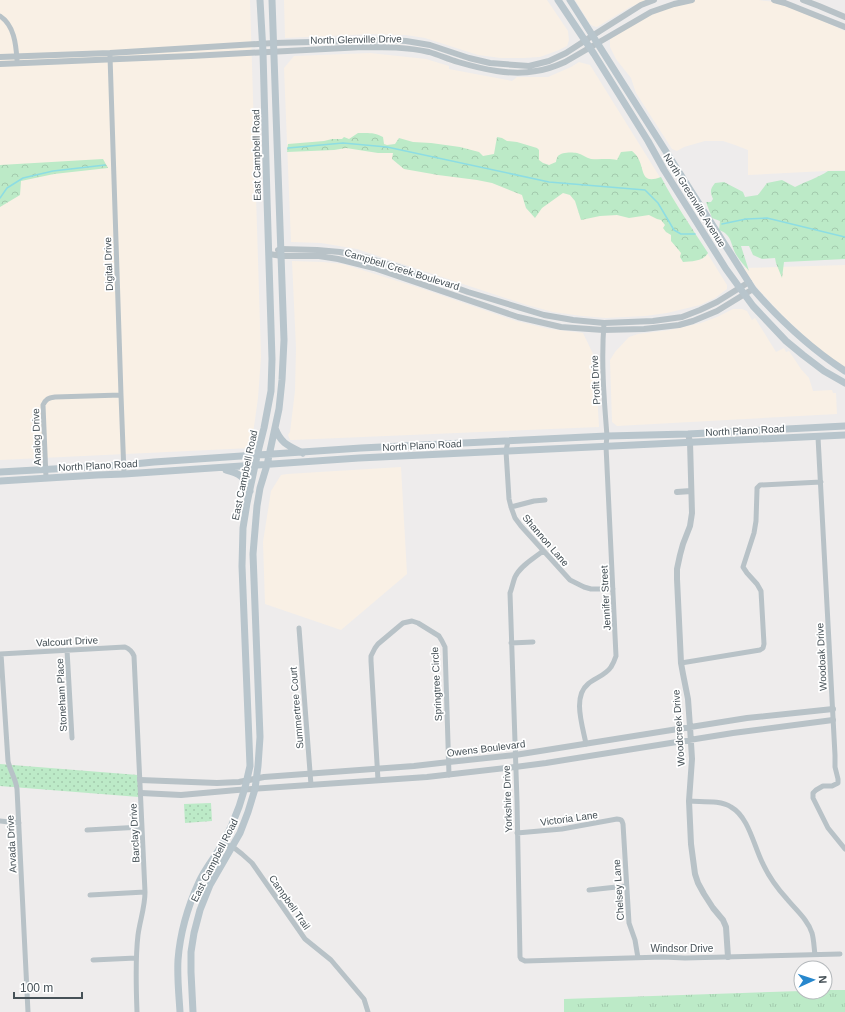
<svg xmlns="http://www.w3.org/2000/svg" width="845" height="1012" viewBox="0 0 845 1012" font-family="Arial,sans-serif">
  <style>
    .commercial { fill: #f9f0e5 }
    .grass { fill: url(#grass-tufts) }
    .forest { fill: url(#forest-crowns) }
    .park { fill: url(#park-dots) }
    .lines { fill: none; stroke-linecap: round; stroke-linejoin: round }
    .stream { stroke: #8ddde3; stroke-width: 1.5 }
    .minor { stroke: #b8c2c7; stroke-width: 5 }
    .tertiary { stroke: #b8c2c7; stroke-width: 6 }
    .secondary { stroke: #b8c5cc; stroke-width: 7 }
    .labels { text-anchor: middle; stroke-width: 3.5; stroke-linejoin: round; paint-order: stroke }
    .street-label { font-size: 10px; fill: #465157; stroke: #fff }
  </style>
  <defs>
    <pattern id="grass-tufts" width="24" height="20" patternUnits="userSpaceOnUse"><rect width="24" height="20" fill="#bceac7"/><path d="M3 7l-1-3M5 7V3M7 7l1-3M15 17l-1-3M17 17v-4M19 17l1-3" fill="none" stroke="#a3caad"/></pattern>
    <pattern id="forest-crowns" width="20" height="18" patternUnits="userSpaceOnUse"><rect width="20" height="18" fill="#bceac7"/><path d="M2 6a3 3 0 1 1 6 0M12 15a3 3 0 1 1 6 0" fill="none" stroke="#a3caad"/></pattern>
    <pattern id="park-dots" width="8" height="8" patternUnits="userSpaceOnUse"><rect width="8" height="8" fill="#bceac7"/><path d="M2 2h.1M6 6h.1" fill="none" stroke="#a3caad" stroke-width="1.8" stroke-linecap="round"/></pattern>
  </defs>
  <rect width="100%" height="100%" fill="#eeecec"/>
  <!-- commercial -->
  <path class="commercial" d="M0 0H250L261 357 258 398 251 448 0 460Z
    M284 0H547L568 31 569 40 567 46 559 50 540 57 523 58H501L478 55 425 38 406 35 371 34 285 38Z
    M575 0H649L630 7 597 27 593 26 590 24Z
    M695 0H759L775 2 806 13 845 31V170L748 175V150L735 145 723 141H705L684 147 677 151 672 149 636 93 631 78 616 59 610 47V39L642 19 670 7Z
    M370 53 426 59 449 66V69L512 81 517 77H548L571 67 579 62 590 65 727 285V289L715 298 700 305 667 313 645 316 606 318 582 316 553 312 527 305 357 249 321 243 291 242 284 68 294 56Z
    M292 261 323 262 343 264 423 289 516 321 550 329 583 333 595 358 599 427 292 440H290L288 435 290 432 295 391 296 348Z
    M845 265V369L826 356 782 315 758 289 743 268Z
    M733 309H742L747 311 752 320 755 318 776 352 784 348 786 352 789 351 801 369 809 378 813 391 832 390 833 393H836L837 414 617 426 612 422 610 360 615 352 629 337 638 334 670 330 701 323 717 317Z
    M401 467 407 574 341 630 265 604 263 542 271 491 281 475 287 474Z"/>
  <!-- grass -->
  <path class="grass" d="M825 990H845V1012H564V999L801 991V992H825Z"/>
  <!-- forest -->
  <path class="forest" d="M358 133C367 133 375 132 383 137L384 144 387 145 395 144 399 138 413 142 431 143 460 147 479 152 483 156 494 154 497 137 502 138 507 141 517 142 537 148 539 150V160L543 163 549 165 556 162C556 160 557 158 558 156 561 152 572 152 577 153 582 154 586 158 591 159 600 160 608 158 617 160L621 152 632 151C634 153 637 155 638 158 645 170 640 185 661 177 675 204 692 228 708 253 703 262 691 261 683 262L680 257 681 253 677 248 671 241V235L666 232 663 228 665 225 661 220 657 219 649 215 629 218 617 215 600 216 581 220 575 201 570 195 563 193 542 208 535 218 526 208 522 195 492 183 477 180 438 175 404 169 392 159 393 153H378L346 148 334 150 287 152 288 144 324 141 332 139H342L344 137 349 139Z
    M103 159 108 168 54 174 21 181 20 195 0 207V165Z
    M828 171H845V259L784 262 782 278 776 263 775 258 762 259 753 255 749 246H741L749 271C745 266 740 261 737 256 730 245 733 235 719 230L720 221 712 218 706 202H711L713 199C710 192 710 189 715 183L724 182 743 192 745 197 758 195 767 183 782 180 795 187C806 181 818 178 828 171Z"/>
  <!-- park -->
  <path class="park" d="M0 764 138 775 139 797 0 786Z
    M211 803 212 821 185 823 184 804Z"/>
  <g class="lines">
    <!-- stream -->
    <path class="stream" d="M288 148 343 143 387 147 549 182 645 190 658 203 674 230 681 234H695
      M0 198 7 188 23 178 53 171 105 165
      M722 224 746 219 767 218 845 237"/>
    <!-- minor -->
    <path class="minor" d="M0 16C14 25 16 44 17 60
      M110 56 121 395 124 474
      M818 437 835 755V767L838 779V783L832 786H823L816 790 813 793V798L828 828 845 849
      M508 441 506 451 509 499 511 507 515 518 521 526 570 580 584 587 591 589H613
      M46 478 43 405C46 399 48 398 55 397L121 395
      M511 507 534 501 545 500
      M543 551C534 558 520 566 515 577 513 582 512 588 510 593L517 801 520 957 521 959 525 961 663 957 685 958 840 954
      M299 628 311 785
      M511 643 533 642
      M67 650 72 738
      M0 654 125 647C130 649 132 651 134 656L145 892C145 907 140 920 138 935 135 960 136 986 137 1012
      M1 654 8 761C10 771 16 779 17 789L28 1012
      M681 663 760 650 763 648 764 644 761 591 757 584 747 573 743 567 754 533 756 521 757 490V488L760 485 821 482
      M586 744C583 727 572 697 588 684 595 678 606 675 611 667 613 664 615 659 616 656L606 446 607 436C604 398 601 361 604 323
      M378 780 371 661V656L375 648 378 644 403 623 412 621 418 623 439 636 442 641 445 647 449 775
      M689 801C701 802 721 800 731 807 749 817 754 847 763 864 769 877 778 889 787 899 796 910 808 920 812 933 814 940 814 948 815 955
      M0 821 19 823
      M87 830 142 827
      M517 833 562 829 617 819C621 819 622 820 623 824L629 923 635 940 638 958
      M223 844 233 847 242 854 252 863 305 939 331 960 364 999 368 1012
      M589 890 626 886
      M90 895 145 892
      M93 960 136 958"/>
    <!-- tertiary -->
    <path class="tertiary" d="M774 0 785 3 845 27
      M803 0 819 6 845 17
      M0 57 110 53 274 43 389 40 406 41 430 45 469 58 490 63 529 66 549 61 566 53 592 36 641 5 654 0
      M0 64 191 56 363 47C385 47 407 47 429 52 439 55 448 59 458 62 482 69 511 76 536 71 547 70 556 66 565 62L651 12 674 4 692 0
      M278 250 281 249 317 250 340 252 368 258 398 267 468 292 544 315 573 320 604 323 653 321 682 317 700 310 717 302 749 282
      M269 254 282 256H319L338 259 374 268 518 317 561 327 603 330 644 329 679 325 693 321 717 311 753 289
      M688 434 690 442 692 513 690 526 683 544 680 555 677 569V579L681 663 683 674 688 699 690 727 692 759 689 801 691 844 695 874 698 883 704 894 713 908 723 920 726 927 728 957
      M677 492 691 491
      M140 780 217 783 239 782 264 777 414 766 449 762 515 755 747 718 833 709
      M141 793 181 795 237 790 427 777 515 767 546 763 733 733 833 720"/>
    <!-- secondary -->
    <path class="secondary" d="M558 0 594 54 648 141 664 170 726 269 753 306 786 341 803 355 824 371 845 383
      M570 0 753 289C780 320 810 348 845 371
      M275 428C281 444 289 446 303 453
      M226 470C240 473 245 478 250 491
      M0 472 124 465 154 462 361 448 607 436 688 434 845 426
      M0 481 97 475 124 474 359 458 506 451 845 435
      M180 1012C179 995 177 978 178 960 180 933 188 906 199 882 205 868 216 856 223 843 236 819 245 792 250 766L242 566 243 528 247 503 257 456 264 428 271 391 272 359 267 199 263 52 260 0
      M193 1012 191 972V952L194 933 200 910 210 885 240 833 248 812 255 789 258 766 260 737 253 554 257 506 260 488 267 465 279 409 282 380 284 340 272 0"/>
  </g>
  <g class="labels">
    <!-- street labels -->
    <g class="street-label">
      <text transform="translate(356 39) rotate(-1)" y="4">North Glenville Drive</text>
      <text transform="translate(256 155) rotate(-91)" y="4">East Campbell Road</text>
      <text transform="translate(695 200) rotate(58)" y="4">North Greenville Avenue</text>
      <text transform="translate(108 264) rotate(-92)" y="4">Digital Drive</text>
      <text transform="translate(402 269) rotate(17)" y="4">Campbell Creek Boulevard</text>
      <text transform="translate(595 380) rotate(-93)" y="4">Profit Drive</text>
      <text transform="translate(745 430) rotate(-3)" y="4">North Plano Road</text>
      <text transform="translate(36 437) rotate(-92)" y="4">Analog Drive</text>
      <text transform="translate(422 445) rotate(-3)" y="4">North Plano Road</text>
      <text transform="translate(98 465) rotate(-3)" y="4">North Plano Road</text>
      <text transform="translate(244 475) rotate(-78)" y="4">East Campbell Road</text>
      <text transform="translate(546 540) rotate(49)" y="4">Shannon Lane</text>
      <text transform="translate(605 598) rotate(-93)" y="4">Jennifer Street</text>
      <text transform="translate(67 641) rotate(-3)" y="4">Valcourt Drive</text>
      <text transform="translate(821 657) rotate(-93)" y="4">Woodoak Drive</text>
      <text transform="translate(436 684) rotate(-93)" y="4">Springtree Circle</text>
      <text transform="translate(61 695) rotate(-93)" y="4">Stoneham Place</text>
      <text transform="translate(296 708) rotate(-95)" y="4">Summertree Court</text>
      <text transform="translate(678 728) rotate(-94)" y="4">Woodcreek Drive</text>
      <text transform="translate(486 748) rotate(-7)" y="4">Owens Boulevard</text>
      <text transform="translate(507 799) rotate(-92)" y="4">Yorkshire Drive</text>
      <text transform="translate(569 818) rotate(-8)" y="4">Victoria Lane</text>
      <text transform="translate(134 833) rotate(-93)" y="4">Barclay Drive</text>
      <text transform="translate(11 844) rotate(-93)" y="4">Arvada Drive</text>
      <text transform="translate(214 860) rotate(-63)" y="4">East Campbell Road</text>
      <text transform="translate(618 890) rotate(-94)" y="4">Chelsey Lane</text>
      <text transform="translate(290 902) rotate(55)" y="4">Campbell Trail</text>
      <text x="682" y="952">Windsor Drive</text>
    </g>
  </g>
  <!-- north arrow -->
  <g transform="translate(813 980) rotate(87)"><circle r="19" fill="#ffffff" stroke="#b5b9bc"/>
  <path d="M0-3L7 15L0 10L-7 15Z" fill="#2787cd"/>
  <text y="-6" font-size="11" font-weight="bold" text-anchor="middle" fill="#465157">N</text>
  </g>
  <!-- scale -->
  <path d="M14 992v6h68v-6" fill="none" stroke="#465157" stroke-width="2"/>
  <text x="20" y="992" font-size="12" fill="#465157" stroke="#ffffff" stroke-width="3" paint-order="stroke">100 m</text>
</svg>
